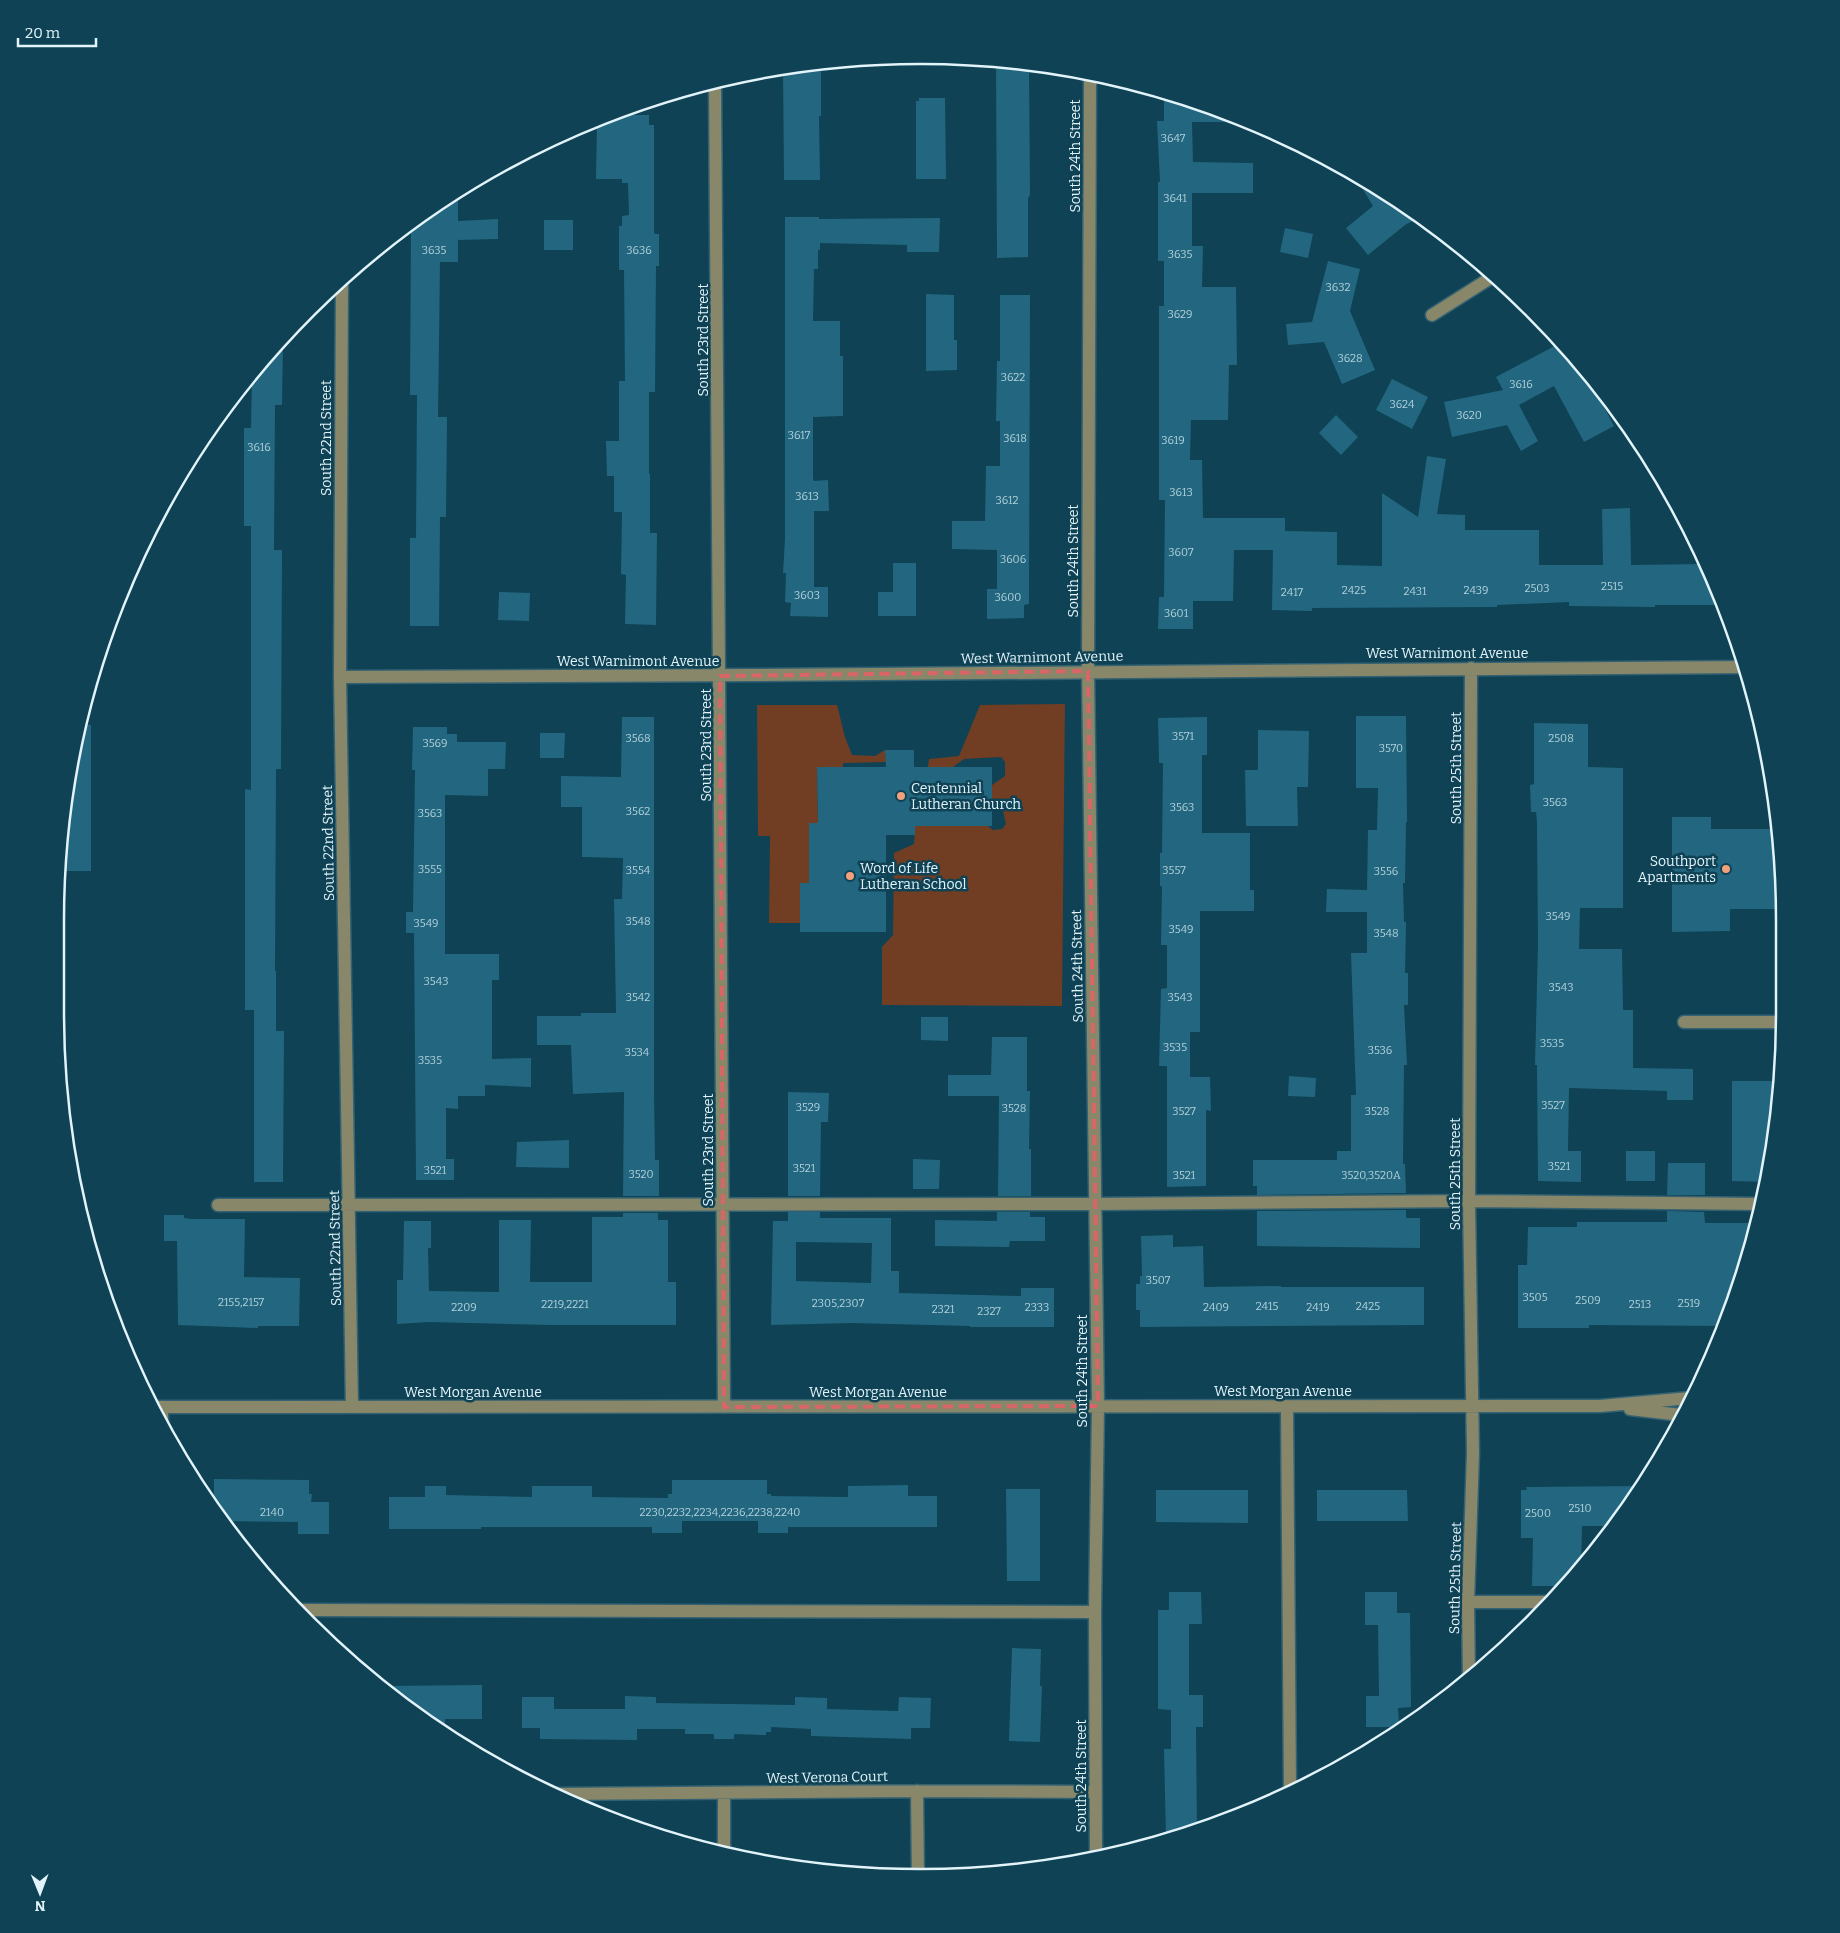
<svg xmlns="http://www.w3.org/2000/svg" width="1840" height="1933" viewBox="0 0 1840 1933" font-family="Bitter,serif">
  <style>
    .green { fill: #713d23 }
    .building { fill: #22677f; fill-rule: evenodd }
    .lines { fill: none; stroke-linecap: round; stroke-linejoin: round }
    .minor-casing { stroke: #346272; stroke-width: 15 }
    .minor { stroke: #888769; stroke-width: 12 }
    .marked { fill: none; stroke: #da6567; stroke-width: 4; stroke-dasharray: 10 6; stroke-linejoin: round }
    .poi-dot { fill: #f1a17c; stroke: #0e4254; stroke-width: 2 }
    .labels { text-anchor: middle; stroke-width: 5; stroke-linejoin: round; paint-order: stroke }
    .number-label { font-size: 11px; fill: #b2d0db }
    .street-label { font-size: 14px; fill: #e2f3fa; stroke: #0e4254 }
    .poi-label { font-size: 14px; fill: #e2f3fa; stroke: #0e4254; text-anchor: start }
    .rim { fill: none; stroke: #e2f3fa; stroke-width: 2.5 }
  </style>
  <rect width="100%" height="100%" fill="#0e4254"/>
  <!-- green -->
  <path class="green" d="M1065 704 1062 1006 882 1005V947L893 935 894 853 914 844 915 826H988L993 830 1002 829 1006 824 1003 811 991 809 992 785 1005 776V762L1001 757 964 759 953 767H928L929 759 959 756 980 705Z
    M757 705H837L845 737 852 755 875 756 885 750 886 762 843 763V767L817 768 818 823H809V883L800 884V923H769L770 836H758Z"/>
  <!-- building -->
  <path class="building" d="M996 60 1029 65 1030 195 1028 198V257L997 258Z
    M807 62 821 63V116H819L820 180H784L783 68Z
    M1164 92 1237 120V122H1192L1193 162 1253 163V193H1192V246H1203L1202 287H1236L1237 365H1229L1228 420H1191L1190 460H1202L1203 518H1285V531L1337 532V565L1382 566V493L1418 517 1427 456 1446 459 1437 514 1465 515V530H1539V565H1603L1602 509 1630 508 1631 565 1704 564 1722 605H1655V607L1569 606V602L1497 605V607L1312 608V611L1272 610 1273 550H1234L1233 601H1193V629H1158L1159 597H1164L1165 500H1159V306H1164V261H1158V182H1160L1157 121H1164Z
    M919 98H945L946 179H916V101H919Z
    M611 115H649V125H654V232L655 234H659V266H656L655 392H649V474H650V533H657L656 625 625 624 626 575 621 574 622 512H614V476H607L606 441H619V381H625L624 270H619V226H622V216L629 215 628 183H622V179H596L597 121Z
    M1356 178 1420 217 1405 225 1368 255 1346 228 1373 206Z
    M458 192V221L498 219V239L458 240V262H440L438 417H447L446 517H440L439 626H410V538H416L417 395H410L411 226Z
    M785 217H819V219L940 218 939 252H907V245L820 243V250H818V269H814L813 321H840V356H843V416L813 417V478L814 481 828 480 829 511H814V587H828V617L790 616 791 603 785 602 786 573H783L785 539Z
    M544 220H573V250H544Z
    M1285 228 1313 234 1308 258 1280 252Z
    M1328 261 1360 269 1350 311 1375 370 1342 384 1324 342 1288 345 1286 324 1312 322Z
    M926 294 954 295V340H957V370L926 371Z
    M1000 295H1030L1029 604 1024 605V618L987 619V589H997V550L952 549V521H985L986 466H1000V421H996L997 361H1000Z
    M283 341 282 405H275L274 550H282L281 769H276L275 971H276V1031H284L283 1182H254V1010H245V789L251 790V526H244V428H251L252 374Z
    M1562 342 1571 350 1593 381 1591 382 1614 426 1584 442 1554 386 1519 405 1538 441 1521 451 1507 425 1452 437 1444 402 1503 390 1496 377Z
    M1392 379 1428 397 1412 429 1376 410Z
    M1336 415 1358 437 1341 455 1319 433Z
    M893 563H916V616H878V592H893Z
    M499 592 530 593 529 621 498 620Z
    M1356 716H1406L1407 822H1406L1405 883H1403L1404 922H1406L1405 973H1408V1005H1404L1407 1065H1404L1403 1164H1405L1406 1193 1257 1195V1186H1253V1160H1337V1151H1351V1095H1356L1351 953H1367V912H1326L1327 889 1367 890 1368 830H1377L1378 788H1356Z
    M622 717H654V1091L655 1160H659V1196H623L624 1092 573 1094 571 1045H537V1016H581V1013H616L614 899H622L623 858 582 857V807H561V776L621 777Z
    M1207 717V755H1202V833H1250V890H1254V911H1200V1032H1190V1077H1210L1211 1111 1206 1110V1186L1167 1187V1066H1159L1161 989 1167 988V945H1161L1162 886H1160V853H1162L1163 763H1159L1158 718Z
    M1534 723 1588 724V767L1623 768V908H1580L1579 949H1622L1623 1010H1633V1068L1693 1069V1100H1667V1091L1569 1088 1568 1151H1581V1182L1538 1181 1537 1065H1535L1538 944 1537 822 1536 812H1531L1530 785 1534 784Z
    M80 724 91 725V871H57Z
    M413 727H447V734H457V742H506L505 769H488V796L445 795V954H499V980H492V1059L531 1058V1087L485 1085V1096H458V1109L446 1108V1159H454V1180H416L414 933H406V912H413L415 770H412Z
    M1258 730 1309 731 1308 787H1297L1298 826H1246L1245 770H1258Z
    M540 733H565L564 758H540Z
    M885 750H914V767H992V826H915V835H886V932H800V883H809V823H818L817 767H886Z
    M1672 817H1711V829H1778L1781 909H1730V931L1672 932Z
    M921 1017H948V1041L921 1040Z
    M992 1037H1027V1091H1030L1029 1149H1031V1196H998L999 1096H948V1075H991Z
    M1289 1076 1316 1078 1315 1097 1288 1096Z
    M1732 1081H1777L1776 1100 1768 1182 1732 1181Z
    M788 1092 829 1093 828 1122H821L820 1196H788Z
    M569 1140V1168L516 1167 517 1142Z
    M1626 1151H1655V1181H1626Z
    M913 1159 940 1160 939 1189H913Z
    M1668 1163H1705V1195H1667Z
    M1406 1210V1218H1420V1248L1257 1246V1211Z
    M1667 1211 1704 1212 1705 1223H1756L1725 1326 1589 1325V1328H1518V1265H1527L1528 1227H1577V1222H1667Z
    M788 1212H820V1218H891V1271H899V1293L1021 1296V1288H1054V1327H970V1326L852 1323 771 1325 773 1221H788ZM796 1242 872 1243 871 1283 796 1281Z
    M997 1212H1030V1217H1045V1241H1010L1009 1247 935 1246V1220L997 1221Z
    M623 1213H658V1220H668V1282H676V1325H550L429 1322 397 1324V1280H403L404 1221H431V1248H428L429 1291 499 1292V1220H531L530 1282H592V1217H623Z
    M164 1215H184V1218L191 1219H245L244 1277 300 1278 299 1326H258V1328L178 1325 177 1241H164Z
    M1173 1235V1247L1203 1246 1204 1287 1281 1286V1287H1424V1325L1140 1327V1310H1136V1284H1140V1276H1142L1141 1236Z
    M214 1479 309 1480V1494H312L311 1502H329V1534H298V1522L222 1521 202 1495H214Z
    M672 1480H767V1494H771V1496L848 1497V1486L908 1485V1496H937V1527H788V1533H758V1521H682V1533H652V1527H481V1529H389V1497H425V1486H446V1495L532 1497V1486H592V1497L668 1498V1494H672Z
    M1643 1486 1614 1526H1582L1581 1569 1570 1583H1557V1586H1532L1533 1538H1521V1490H1527L1526 1487Z
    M1006 1489H1040V1581H1007Z
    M1156 1490H1248V1523L1156 1522Z
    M1317 1490H1407L1408 1521H1317Z
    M1169 1592H1201L1202 1624H1189V1695H1203V1727H1196L1197 1832 1166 1840 1164 1749H1171V1710L1158 1709V1610H1169Z
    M1365 1592H1397V1613H1410L1411 1707 1398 1708 1399 1727H1366V1696H1379L1378 1625H1365Z
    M1012 1648 1041 1649 1040 1686H1042L1040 1742 1009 1741Z
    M482 1685V1719H445V1732L382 1686Z
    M625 1696 656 1697V1703L795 1705V1697L827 1698V1709L898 1711 899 1697 931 1698 930 1728H911V1739L811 1736V1729L771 1727V1732H766V1735L734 1734V1739H714V1734H685V1729H637V1740L540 1739V1728H522V1697H554V1709H625Z"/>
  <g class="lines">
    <defs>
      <path id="minor" d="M1090 76 1088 671 1098 1406 1095 1612 1096 1856
        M715 84 724 1407
        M342 278 340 677 352 1407
        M1432 315 1492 277
        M340 677 753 675 1745 667
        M1684 1022H1784
        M218 1205 1095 1204 1469 1201 1762 1204
        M1287 1406 1290 1790
        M155 1407 1600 1406 1690 1398
        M162 1407V1421
        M1630 1409 1681 1415
        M1468 1602H1551
        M296 1610 1095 1612
        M1469 1679 1468 1602 1473 1453 1469 1201 1471 668
        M917 1791 918 1878
        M724 1793V1851
        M558 1794 917 1791 1096 1792"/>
    </defs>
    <!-- minor casing -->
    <use href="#minor" class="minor-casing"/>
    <!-- minor -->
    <use href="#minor" class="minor"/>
  </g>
  <!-- marked area -->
  <path class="marked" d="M1088 671 1098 1406 724 1407 720 676Z"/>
  <!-- markers -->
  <g class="poi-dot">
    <circle cx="901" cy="796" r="5"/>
    <circle cx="1726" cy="869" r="5"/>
    <circle cx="850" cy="876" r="5"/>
  </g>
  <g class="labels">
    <!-- number labels -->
    <g class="number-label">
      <text x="1173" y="142">3647</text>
      <text x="1175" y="202">3641</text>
      <text x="434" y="254">3635</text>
      <text x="639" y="254">3636</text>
      <text x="1180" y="258">3635</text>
      <text x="1338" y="291">3632</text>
      <text x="1180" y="318">3629</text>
      <text x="1350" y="362">3628</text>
      <text x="1013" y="381">3622</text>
      <text x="1521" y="388">3616</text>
      <text x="1402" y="408">3624</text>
      <text x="1469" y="419">3620</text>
      <text x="799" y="439">3617</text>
      <text x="1015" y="442">3618</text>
      <text x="1173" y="444">3619</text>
      <text x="259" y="451">3616</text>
      <text x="1181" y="496">3613</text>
      <text x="807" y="500">3613</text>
      <text x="1007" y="504">3612</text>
      <text x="1181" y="556">3607</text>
      <text x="1013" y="563">3606</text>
      <text x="1612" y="590">2515</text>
      <text x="1537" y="592">2503</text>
      <text x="1354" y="594">2425</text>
      <text x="1476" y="594">2439</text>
      <text x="1415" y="595">2431</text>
      <text x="1292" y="596">2417</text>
      <text x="807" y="599">3603</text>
      <text x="1008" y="601">3600</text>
      <text x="1176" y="617">3601</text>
      <text x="1183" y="740">3571</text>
      <text x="638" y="742">3568</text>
      <text x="1561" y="742">2508</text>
      <text x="435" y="747">3569</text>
      <text x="1391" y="752">3570</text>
      <text x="1555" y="806">3563</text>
      <text x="1182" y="811">3563</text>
      <text x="638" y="815">3562</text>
      <text x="430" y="817">3563</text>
      <text x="430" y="873">3555</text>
      <text x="638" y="874">3554</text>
      <text x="1174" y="874">3557</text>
      <text x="1386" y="875">3556</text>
      <text x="1558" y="920">3549</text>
      <text x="638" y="925">3548</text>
      <text x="426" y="927">3549</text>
      <text x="1181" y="933">3549</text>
      <text x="1386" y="937">3548</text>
      <text x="436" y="985">3543</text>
      <text x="1561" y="991">3543</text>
      <text x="638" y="1001">3542</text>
      <text x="1180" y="1001">3543</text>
      <text x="1552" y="1047">3535</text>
      <text x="1175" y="1051">3535</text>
      <text x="1380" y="1054">3536</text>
      <text x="637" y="1056">3534</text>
      <text x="430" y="1064">3535</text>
      <text x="1553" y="1109">3527</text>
      <text x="808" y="1111">3529</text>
      <text x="1014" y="1112">3528</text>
      <text x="1184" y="1115">3527</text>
      <text x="1377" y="1115">3528</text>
      <text x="1559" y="1170">3521</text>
      <text x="804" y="1172">3521</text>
      <text x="435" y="1174">3521</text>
      <text x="641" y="1178">3520</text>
      <text x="1184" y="1179">3521</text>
      <text x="1371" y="1179">3520,3520A</text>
      <text x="1158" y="1284">3507</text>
      <text x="1535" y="1301">3505</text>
      <text x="1588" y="1304">2509</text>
      <text x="241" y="1306">2155,2157</text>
      <text x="838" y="1307">2305,2307</text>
      <text x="1689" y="1307">2519</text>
      <text x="565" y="1308">2219,2221</text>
      <text x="1640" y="1308">2513</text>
      <text x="1267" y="1310">2415</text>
      <text x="1368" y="1310">2425</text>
      <text x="464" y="1311">2209</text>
      <text x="1037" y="1311">2333</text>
      <text x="1216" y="1311">2409</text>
      <text x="1318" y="1311">2419</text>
      <text x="943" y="1313">2321</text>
      <text x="989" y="1315">2327</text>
      <text x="1580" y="1512">2510</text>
      <text x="272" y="1516">2140</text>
      <text x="720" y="1516">2230,2232,2234,2236,2238,2240</text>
      <text x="1538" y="1517">2500</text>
    </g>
    <!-- street labels -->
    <g class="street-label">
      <text transform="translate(1075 156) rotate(-90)" y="5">South 24th Street</text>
      <text transform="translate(703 340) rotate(-90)" y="5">South 23rd Street</text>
      <text transform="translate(326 438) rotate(-90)" y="5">South 22nd Street</text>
      <text transform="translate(1073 561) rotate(-90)" y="5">South 24th Street</text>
      <text x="1447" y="658">West Warnimont Avenue</text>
      <text transform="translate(1042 657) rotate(-1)" y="5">West Warnimont Avenue</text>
      <text x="638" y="666">West Warnimont Avenue</text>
      <text transform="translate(706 745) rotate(-90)" y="5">South 23rd Street</text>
      <text transform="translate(1456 768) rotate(-90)" y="5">South 25th Street</text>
      <text transform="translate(328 843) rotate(-91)" y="5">South 22nd Street</text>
      <text transform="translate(1077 966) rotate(-91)" y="5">South 24th Street</text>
      <text transform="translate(708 1150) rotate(-90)" y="5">South 23rd Street</text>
      <text transform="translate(1455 1174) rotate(-90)" y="5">South 25th Street</text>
      <text transform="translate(335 1248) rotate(-91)" y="5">South 22nd Street</text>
      <text transform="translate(1082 1371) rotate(-90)" y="5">South 24th Street</text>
      <text x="1283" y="1396">West Morgan Avenue</text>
      <text x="473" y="1397">West Morgan Avenue</text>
      <text x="878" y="1397">West Morgan Avenue</text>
      <text transform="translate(1455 1578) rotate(-89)" y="5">South 25th Street</text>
      <text transform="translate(1081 1776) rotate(-90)" y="5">South 24th Street</text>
      <text transform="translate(827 1777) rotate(-1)" y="5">West Verona Court</text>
    </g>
    <!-- poi labels -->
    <g class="poi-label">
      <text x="911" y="793">Centennial<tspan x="911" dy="16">Lutheran Church</tspan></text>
      <text x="1716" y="866" text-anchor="end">Southport<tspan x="1716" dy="16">Apartments</tspan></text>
      <text x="860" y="873">Word of Life<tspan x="860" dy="16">Lutheran School</tspan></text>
    </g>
  </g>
  <!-- crop -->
  <path d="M0 0H1840V1933H0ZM920 64H920A856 856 0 0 1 1776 920V1013A856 856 0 0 1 920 1869H920A856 856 0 0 1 64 1013V920A856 856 0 0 1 920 64Z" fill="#0e4254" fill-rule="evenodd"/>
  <path class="rim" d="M920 64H920A856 856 0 0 1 1776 920V1013A856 856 0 0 1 920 1869H920A856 856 0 0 1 64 1013V920A856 856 0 0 1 920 64Z"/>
  <!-- north arrow -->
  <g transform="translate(40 1893) rotate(179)" stroke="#0e4254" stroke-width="4" paint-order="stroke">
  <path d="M0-4L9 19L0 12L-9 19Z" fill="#e2f3fa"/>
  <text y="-8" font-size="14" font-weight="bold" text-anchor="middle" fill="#e2f3fa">N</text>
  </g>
  <!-- scale -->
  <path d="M18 38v8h78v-8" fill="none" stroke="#e2f3fa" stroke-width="2.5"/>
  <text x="25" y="38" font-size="15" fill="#e2f3fa" stroke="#0e4254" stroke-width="4" paint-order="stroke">20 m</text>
</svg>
